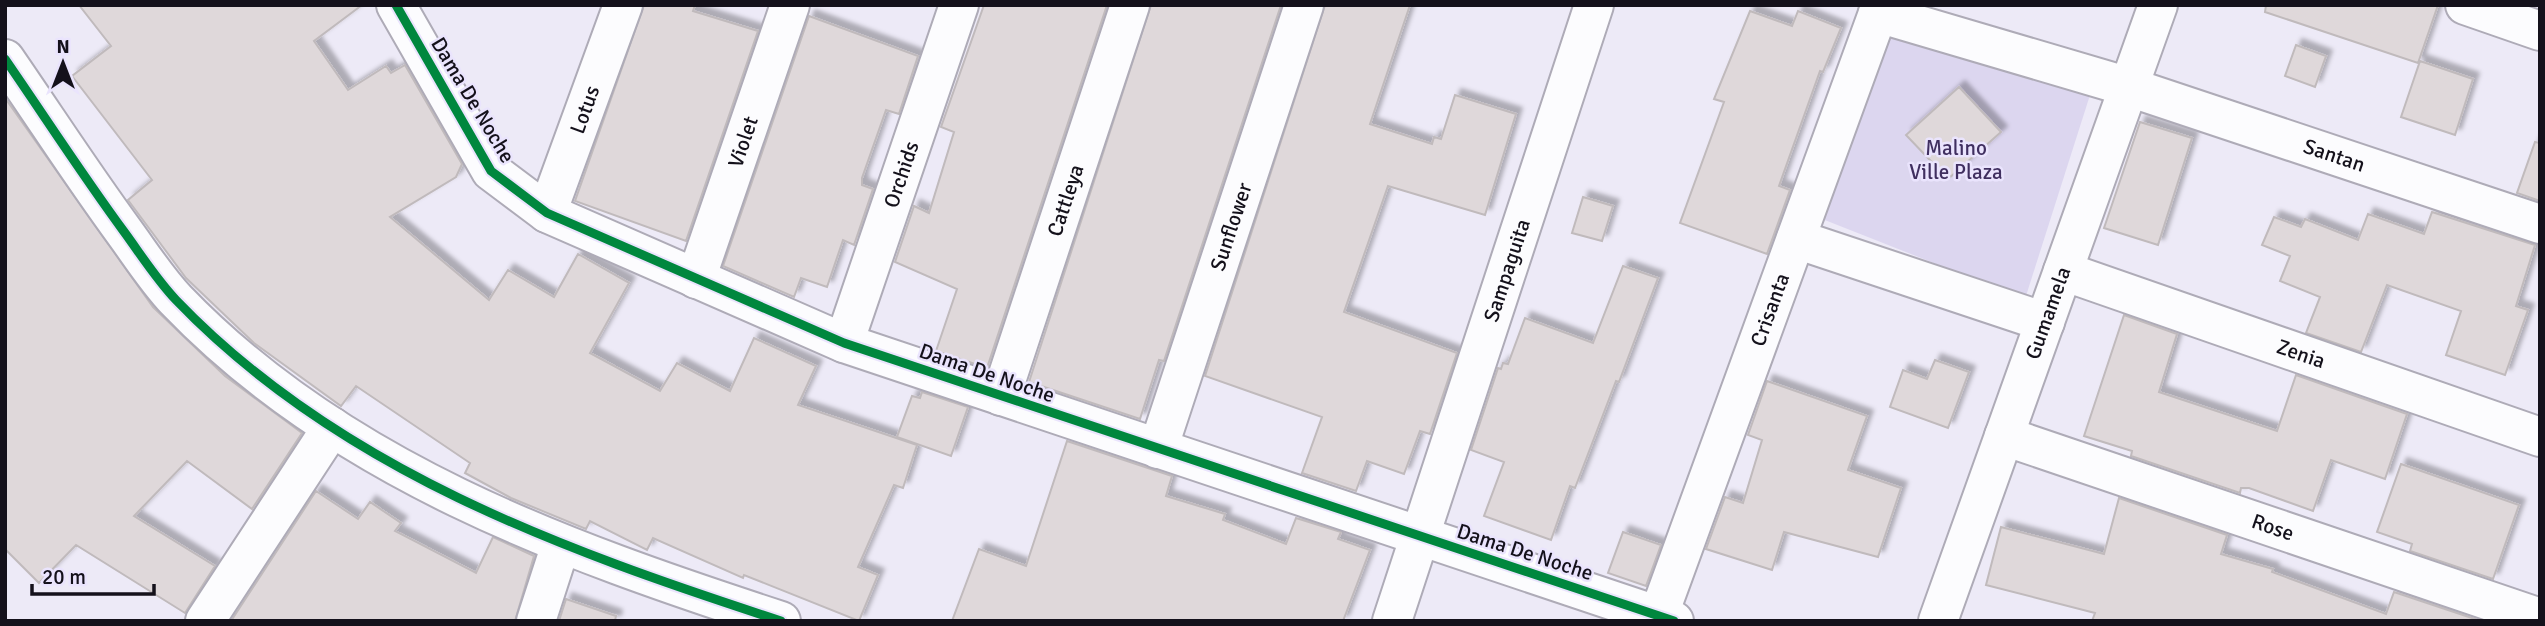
<svg xmlns="http://www.w3.org/2000/svg" width="2545" height="626" viewBox="0 0 2545 626" font-family="Signika,sans-serif">
  <style>
    .green { fill: #dcd6ef }
    .building { fill: #dfd8da; stroke: #c0babc; stroke-width: 2; filter: url(#shadow) }
    .lines { fill: none; stroke-linecap: round; stroke-linejoin: round }
    .minor-casing { stroke: #aeabb7; stroke-width: 42 }
    .tertiary-casing { stroke: #aeabb7; stroke-width: 42 }
    .minor { stroke: #fcfcfe; stroke-width: 38 }
    .tertiary { stroke: #fcfcfe; stroke-width: 38 }
    .cycleway-casing { stroke: #eae4fd; stroke-width: 13 }
    .cycleway { stroke: #00873e; stroke-width: 9 }
    .labels { text-anchor: middle; stroke-width: 5; stroke-linejoin: round; paint-order: stroke }
    .street-label { font-size: 21px; fill: #14111b; stroke: #eae4fd }
    .park-label { font-size: 21px; fill: #402f60; stroke: #eae4fd }
  </style>
  <defs>
    <filter id="shadow"><feDropShadow dx="6" dy="-6" stdDeviation="2" flood-color="#0004"/></filter>
  </defs>
  <rect width="100%" height="100%" fill="#edeaf7"/>
  <!-- green -->
  <path class="green" d="M1872 23 2090 95 2025 299 1807 213Z"/>
  <!-- building -->
  <path class="building" d="M79 5H362L314 41 348 90 386 66 391 73 405 65 462 164 456 177 390 217 489 300 508 270 554 297 578 254 629 283 590 353 660 391 677 363 730 391 754 338 816 366 798 405 917 445 903 488 894 485 858 567 878 575 859 621 744 575 743 578 653 538 647 550 590 521 586 529 511 498 465 473 470 463 356 386 341 406 254 343 186 278 128 200 152 180 72 76 111 46Z
    M644 5H695L693 11 758 31 686 241 575 201Z
    M984 5H1107L987 368 936 351 957 289 895 262 914 206 929 213 954 132 941 127Z
    M1151 5H1281L1164 361 1159 360 1140 419 1029 382Z
    M1325 5H1410L1370 124 1432 144 1434 137 1441 139 1455 95 1516 114 1485 215 1388 186 1344 312 1457 353 1430 434 1420 431 1404 474 1367 461 1356 491 1302 473 1322 417 1205 376Z
    M2266 5H2438L2418 63 2265 12Z
    M1750 11 1792 26 1798 11 1841 28 1823 72 1820 71 1779 186 1790 190 1767 254 1680 223 1724 102 1714 99Z
    M809 16 918 56 899 114 886 110 862 178V185L873 189 854 245 843 240 827 287 801 278 794 297 723 266Z
    M2296 45 2326 56 2315 87 2285 76Z
    M2420 61 2473 79 2455 135 2401 117Z
    M1959 87 2001 132 1948 179 1906 135Z
    M5 98 153 307 225 376 302 433 252 509 187 461 134 516 215 566 185 613 76 545 39 583 5 549Z
    M2140 122 2192 138 2158 245 2104 228Z
    M2535 142 2540 143V201L2517 193Z
    M1583 197 1613 206 1602 241 1572 233Z
    M2432 212 2535 245 2516 306 2528 310 2505 375 2446 355 2461 311 2387 285 2361 352 2306 333 2320 297 2280 281 2290 256 2262 245 2274 217 2301 227 2305 219 2358 240 2368 214 2424 234Z
    M1623 266 1658 278 1619 382 1616 381 1575 488 1570 486 1551 540 1484 516 1504 462 1471 450 1498 368 1501 369 1503 363 1508 364 1525 318 1593 343Z
    M2124 315 2177 334 2159 392 2277 431 2296 375 2407 414 2385 479 2331 460 2313 511 2249 488H2241L2240 493 2131 456 2132 451 2084 436Z
    M1935 360 1969 372 1948 428 1890 407 1903 370 1927 379Z
    M1767 381 1867 416 1848 470 1901 488 1878 557 1784 532 1772 570 1706 549 1725 497 1743 503 1762 440 1748 435Z
    M922 392 968 407 951 456 897 437 912 396 920 398Z
    M1067 441 1172 476 1166 496 1225 514 1223 520 1286 544 1296 518 1341 532 1338 539 1370 550 1343 621H952L979 549 1026 566Z
    M2401 464 2519 505 2493 579 2410 551 2412 544 2377 532Z
    M316 491 358 519 370 502 401 523 395 531 476 573 493 537 534 556 515 621H231Z
    M2119 498 2227 535 2221 554 2273 569 2272 572 2386 614 2394 592 2478 620 2092 621 2095 613 1986 585 2001 527 2104 554Z
    M1623 532 1661 545 1646 586 1608 573Z
    M566 599 616 616 615 621H559Z"/>
  <g class="lines">
    <defs>
      <g id="minor">
        <path d="M396 5 491 171 547 213 844 343 1674 621"/>
        <path d="M2465 5 2540 31"/>
        <path id="s1" d="M1878 13 2129 87 2540 224"/>
        <path id="s2" d="M547 213 623 5"/>
        <path d="M1796 239 2045 322"/>
        <path id="s3" d="M2063 271 2540 437"/>
        <path id="s4" d="M696 279 790 5"/>
        <path id="s5" d="M844 343 959 5"/>
        <path id="s6" d="M1001 396 1130 5"/>
        <path id="s7" d="M2004 436 2540 618"/>
        <path id="s8" d="M1158 449 1304 5"/>
        <path id="s9" d="M1659 614 1881 5"/>
        <path d="M205 621 332 427"/>
        <path d="M536 621 561 544"/>
        <path id="s10" d="M1392 621 1594 5"/>
        <path id="s11" d="M1938 621 2158 5"/>
      </g>
      <path id="tertiary" d="M5 59C45 117 83 176 125 233 141 255 157 280 176 300 339 470 563 550 781 621"/>
    </defs>
    <!-- minor casing -->
    <use href="#minor" class="minor-casing"/>
    <!-- tertiary casing -->
    <use href="#tertiary" class="tertiary-casing"/>
    <!-- minor -->
    <use href="#minor" class="minor"/>
    <!-- tertiary -->
    <use href="#tertiary" class="tertiary"/>
    <defs>
      <path id="cycleway" d="M396 5 491 171 547 213 844 343 1674 621
        M5 59C45 117 83 176 125 233 141 255 157 280 176 300 339 470 563 550 781 621"/>
    </defs>
    <!-- cycleway casing -->
    <use href="#cycleway" class="cycleway-casing"/>
    <!-- cycleway -->
    <use href="#cycleway" class="cycleway"/>
  </g>
  <g class="labels">
    <!-- street labels -->
    <g class="street-label">
      <text transform="translate(473 100) rotate(59)" y="7">Dama De Noche</text>
      <text dy="7" stroke="none"><textPath href="#s2" startOffset="110">Lotus</textPath></text>
      <text dy="7" stroke="none"><textPath href="#s4" startOffset="145">Violet</textPath></text>
      <text dy="7" stroke="none"><textPath href="#s1" startOffset="478">Santan</textPath></text>
      <text dy="7" stroke="none"><textPath href="#s5" startOffset="178">Orchids</textPath></text>
      <text dy="7" stroke="none"><textPath href="#s6" startOffset="206">Cattleya</textPath></text>
      <text dy="7" stroke="none"><textPath href="#s8" startOffset="234">Sunflower</textPath></text>
      <text dy="7" stroke="none"><textPath href="#s10" startOffset="369">Sampaguita</textPath></text>
      <text dy="7" stroke="none"><textPath href="#s9" startOffset="324">Crisanta</textPath></text>
      <text dy="7" stroke="none"><textPath href="#s11" startOffset="327">Gumamela</textPath></text>
      <text dy="7" stroke="none"><textPath href="#s3" startOffset="252">Zenia</textPath></text>
      <text transform="translate(987 373) rotate(19)" y="7">Dama De Noche</text>
      <text dy="7" stroke="none"><textPath href="#s7" startOffset="284">Rose</textPath></text>
      <text transform="translate(1525 552) rotate(18)" y="7">Dama De Noche</text>
    </g>
    <!-- park labels -->
    <g class="park-label">
      <text x="1956" y="155">Malino<tspan x="1956" dy="24">Ville Plaza</tspan></text>
    </g>
  </g>
  <!-- border -->
  <rect width="2545" height="626" fill="none" stroke="#14111b" stroke-width="14"/>
  <!-- north arrow -->
  <g transform="translate(63 63)" stroke="#eae4fd" stroke-width="5" paint-order="stroke">
  <path d="M0-5L12 26L0 18L-12 26Z" fill="#14111b"/>
  <text y="-10" font-size="19" font-weight="bold" text-anchor="middle" fill="#14111b">N</text>
  </g>
  <!-- scale -->
  <path d="M32 584v10h122v-10" fill="none" stroke="#14111b" stroke-width="3.5"/>
  <text x="42" y="584" font-size="21" fill="#14111b" stroke="#eae4fd" stroke-width="5" paint-order="stroke">20 m</text>
</svg>
